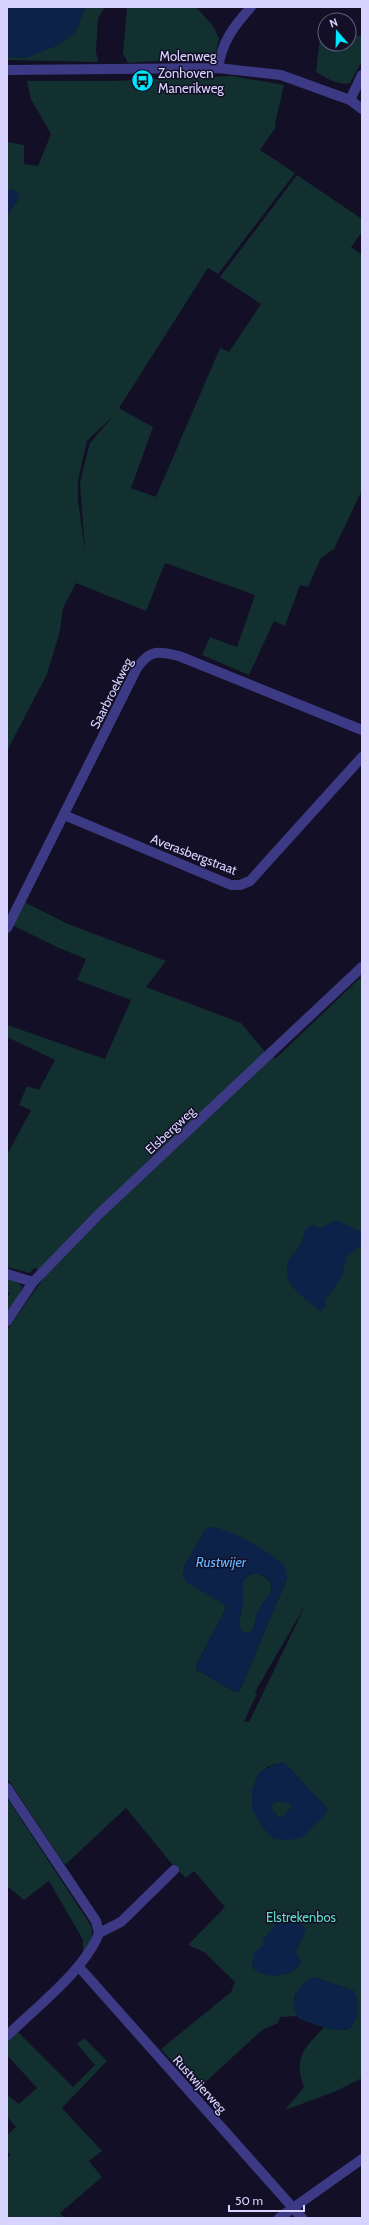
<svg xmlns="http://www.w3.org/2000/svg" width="369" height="2225" viewBox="0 0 369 2225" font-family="Cabin,sans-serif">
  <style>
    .green { fill: #12302f; fill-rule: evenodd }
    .water { fill: #0c2248; fill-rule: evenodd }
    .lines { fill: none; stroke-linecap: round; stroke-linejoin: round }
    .minor { stroke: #3d3a85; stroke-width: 10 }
    .labels { text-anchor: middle; stroke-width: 3; stroke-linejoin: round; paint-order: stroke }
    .street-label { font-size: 13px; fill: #d9d4ff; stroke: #130f26 }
    .poi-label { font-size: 13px; fill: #d9d4ff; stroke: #130f26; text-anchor: start }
    .park-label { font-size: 13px; fill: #5fe0c0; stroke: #130f26 }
    .water-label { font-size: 14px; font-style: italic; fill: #62b6ff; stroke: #130f26 }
  </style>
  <rect width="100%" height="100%" fill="#130f26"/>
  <!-- green -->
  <path class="green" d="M85 7H105L98 18 96 51 98 62 7 60V57L75 33Z
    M127 7H196L213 26 219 38 215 57 128 63 123 53Z
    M322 20 325 22V44H349V33L362 37V61L350 83C338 86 327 78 316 72Z
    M232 76 284 85 275 124 276 127 260 150 295 173 218 274 208 268 119 408 153 427 131 488 156 497 220 348 229 352 261 304 220 277 297 175 362 219V232L351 247 362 255V490L334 549 321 558 308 587 300 585 285 626 274 621 249 675 202 655 210 637 237 647 255 595 165 563 146 611 76 583 63 608 60 631 47 674 7 751V215L18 200 7 192V142L24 145V164L38 166 51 134 31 99 27 81H112ZM114 415 90 443 80 482 85 551 78 501V480L87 441Z
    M24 902 68 924 166 961 146 987 241 1023 265 1052 276 1058 362 976V2078L334 2092 285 2110 304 2087C293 2057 304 2049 324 2027L346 2030 354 1991 314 1977C297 1989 289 1995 297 2016L280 2017 278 2023 262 2030 197 2090 161 2049 231 1992 235 1982 204 1952 188 1945 225 1907 194 1871 186 1878 172 1864 126 1808 65 1865 7 1778V1330L47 1273 34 1268 30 1273 7 1267V1155L31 1110 19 1105 27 1086 39 1090 55 1060 7 1037V1025L105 1059 131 1000 77 980 86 959 59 948 12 925ZM205 1530 287 1578 240 1690 236 1692 197 1670 196 1666 226 1608 225 1605 183 1576 185 1565ZM306 1604 249 1722 244 1721 257 1694 255 1692ZM279 1763 286 1764 326 1814 321 1818 263 1828 253 1799V1790L267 1767Z
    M7 1279 16 1281 22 1286 20 1294 7 1313V1298L10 1293 7 1292Z
    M256 1573C288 1586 262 1598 257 1614 255 1620 255 1626 252 1632L250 1634 241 1631 239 1621 243 1604V1581L249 1575Z
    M7 1798 90 1924C95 1936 90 1943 83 1953V1940L49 1881 24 1900 7 1886Z
    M280 1801 291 1804 292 1807 282 1818 277 1816 271 1807 273 1803Z
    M18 2032 73 2087 95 2065 77 2044 84 2038 107 2061 62 2108 102 2151 89 2161 102 2177 60 2213 65 2218H7V2158L11 2155 7 2152V2135L16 2127 7 2117V2095L19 2104 37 2088 7 2055V2043Z"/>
  <!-- water -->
  <path class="water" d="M7 7H85L75 33 56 46 26 58 7 57Z
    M13 189 19 194 18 200 7 215V192Z
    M336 1220 362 1232V1245L347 1256 342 1277 326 1299V1307L320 1311C305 1297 280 1285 288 1262 290 1255 298 1251 300 1245 304 1236 303 1228 312 1225L320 1228Z
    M209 1527C225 1526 266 1550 279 1561 285 1565 287 1571 287 1578L240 1690 236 1692 197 1670 196 1666 226 1608 225 1605 186 1582 183 1576 185 1565 205 1530ZM256 1573C288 1585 262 1598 257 1614 255 1620 255 1626 252 1632L245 1633 241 1631 239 1621 243 1604V1581L249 1575Z
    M279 1763 286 1764 328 1809 326 1814 302 1838 287 1840 274 1839 263 1828 252 1810V1790L258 1775 261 1771ZM280 1801 291 1804 292 1807 282 1818 277 1816 271 1807 273 1803Z
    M285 1914 304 1926 306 1930 296 1951 301 1963C292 1978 263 1980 252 1967L254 1953 264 1944 262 1941 282 1916Z
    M314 1977 354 1991C360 2004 359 2016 351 2028 336 2034 314 2024 299 2019 287 2004 297 1983 314 1977Z"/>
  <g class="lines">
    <!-- minor -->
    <path class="minor" d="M218 68C222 42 233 27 251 7
      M7 70 218 68 281 75 350 100 362 109
      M350 100 362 75
      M64 815 231 885H240L250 881 362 757
      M7 928 137 668C150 649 159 651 179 656L362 730
      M7 1274 33 1282
      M7 1321 33 1282 99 1214 362 967
      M7 1788 96 1921 99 1933
      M79 1967 302 2218
      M7 2036C36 2007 85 1970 99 1933L121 1922 174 1870
      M279 2218 362 2159"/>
  </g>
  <!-- icons -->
  <defs>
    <symbol id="bus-disc" viewBox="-11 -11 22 22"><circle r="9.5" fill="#00e5ff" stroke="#130f26"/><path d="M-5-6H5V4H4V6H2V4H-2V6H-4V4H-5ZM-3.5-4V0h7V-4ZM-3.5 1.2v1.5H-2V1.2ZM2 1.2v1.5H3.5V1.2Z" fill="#111"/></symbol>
  </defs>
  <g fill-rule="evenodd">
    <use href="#bus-disc" x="130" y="68" width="25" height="25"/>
  </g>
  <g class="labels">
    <!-- street labels -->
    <g class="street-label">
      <text x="188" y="61">Molenweg</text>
      <text transform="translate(111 693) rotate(-63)" y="5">Saarbroekweg</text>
      <text transform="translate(194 854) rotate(21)" y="5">Averasbergstraat</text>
      <text transform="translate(170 1130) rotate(-43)" y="5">Elsbergweg</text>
      <text transform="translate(200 2084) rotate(48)" y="5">Rustwijerweg</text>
    </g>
    <!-- poi labels -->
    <g class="poi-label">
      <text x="158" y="78">Zonhoven<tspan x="158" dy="15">Manerikweg</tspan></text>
    </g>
    <!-- park labels -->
    <g class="park-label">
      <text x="301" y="1922">Elstrekenbos</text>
    </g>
    <!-- water labels -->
    <g class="water-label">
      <text x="221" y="1567">Rustwijer</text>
    </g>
  </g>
  <!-- border -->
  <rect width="369" height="2225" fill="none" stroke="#d9d4ff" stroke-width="16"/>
  <!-- north arrow -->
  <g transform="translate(337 32) rotate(340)"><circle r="19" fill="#130f26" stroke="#625e7d"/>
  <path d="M0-3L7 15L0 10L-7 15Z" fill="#00e5ff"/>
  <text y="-6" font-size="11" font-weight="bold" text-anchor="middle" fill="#d9d4ff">N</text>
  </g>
  <!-- scale -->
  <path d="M229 2205v6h75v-6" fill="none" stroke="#d9d4ff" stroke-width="2"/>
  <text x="235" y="2205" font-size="12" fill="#d9d4ff" stroke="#130f26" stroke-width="3" paint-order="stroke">50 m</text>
</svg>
